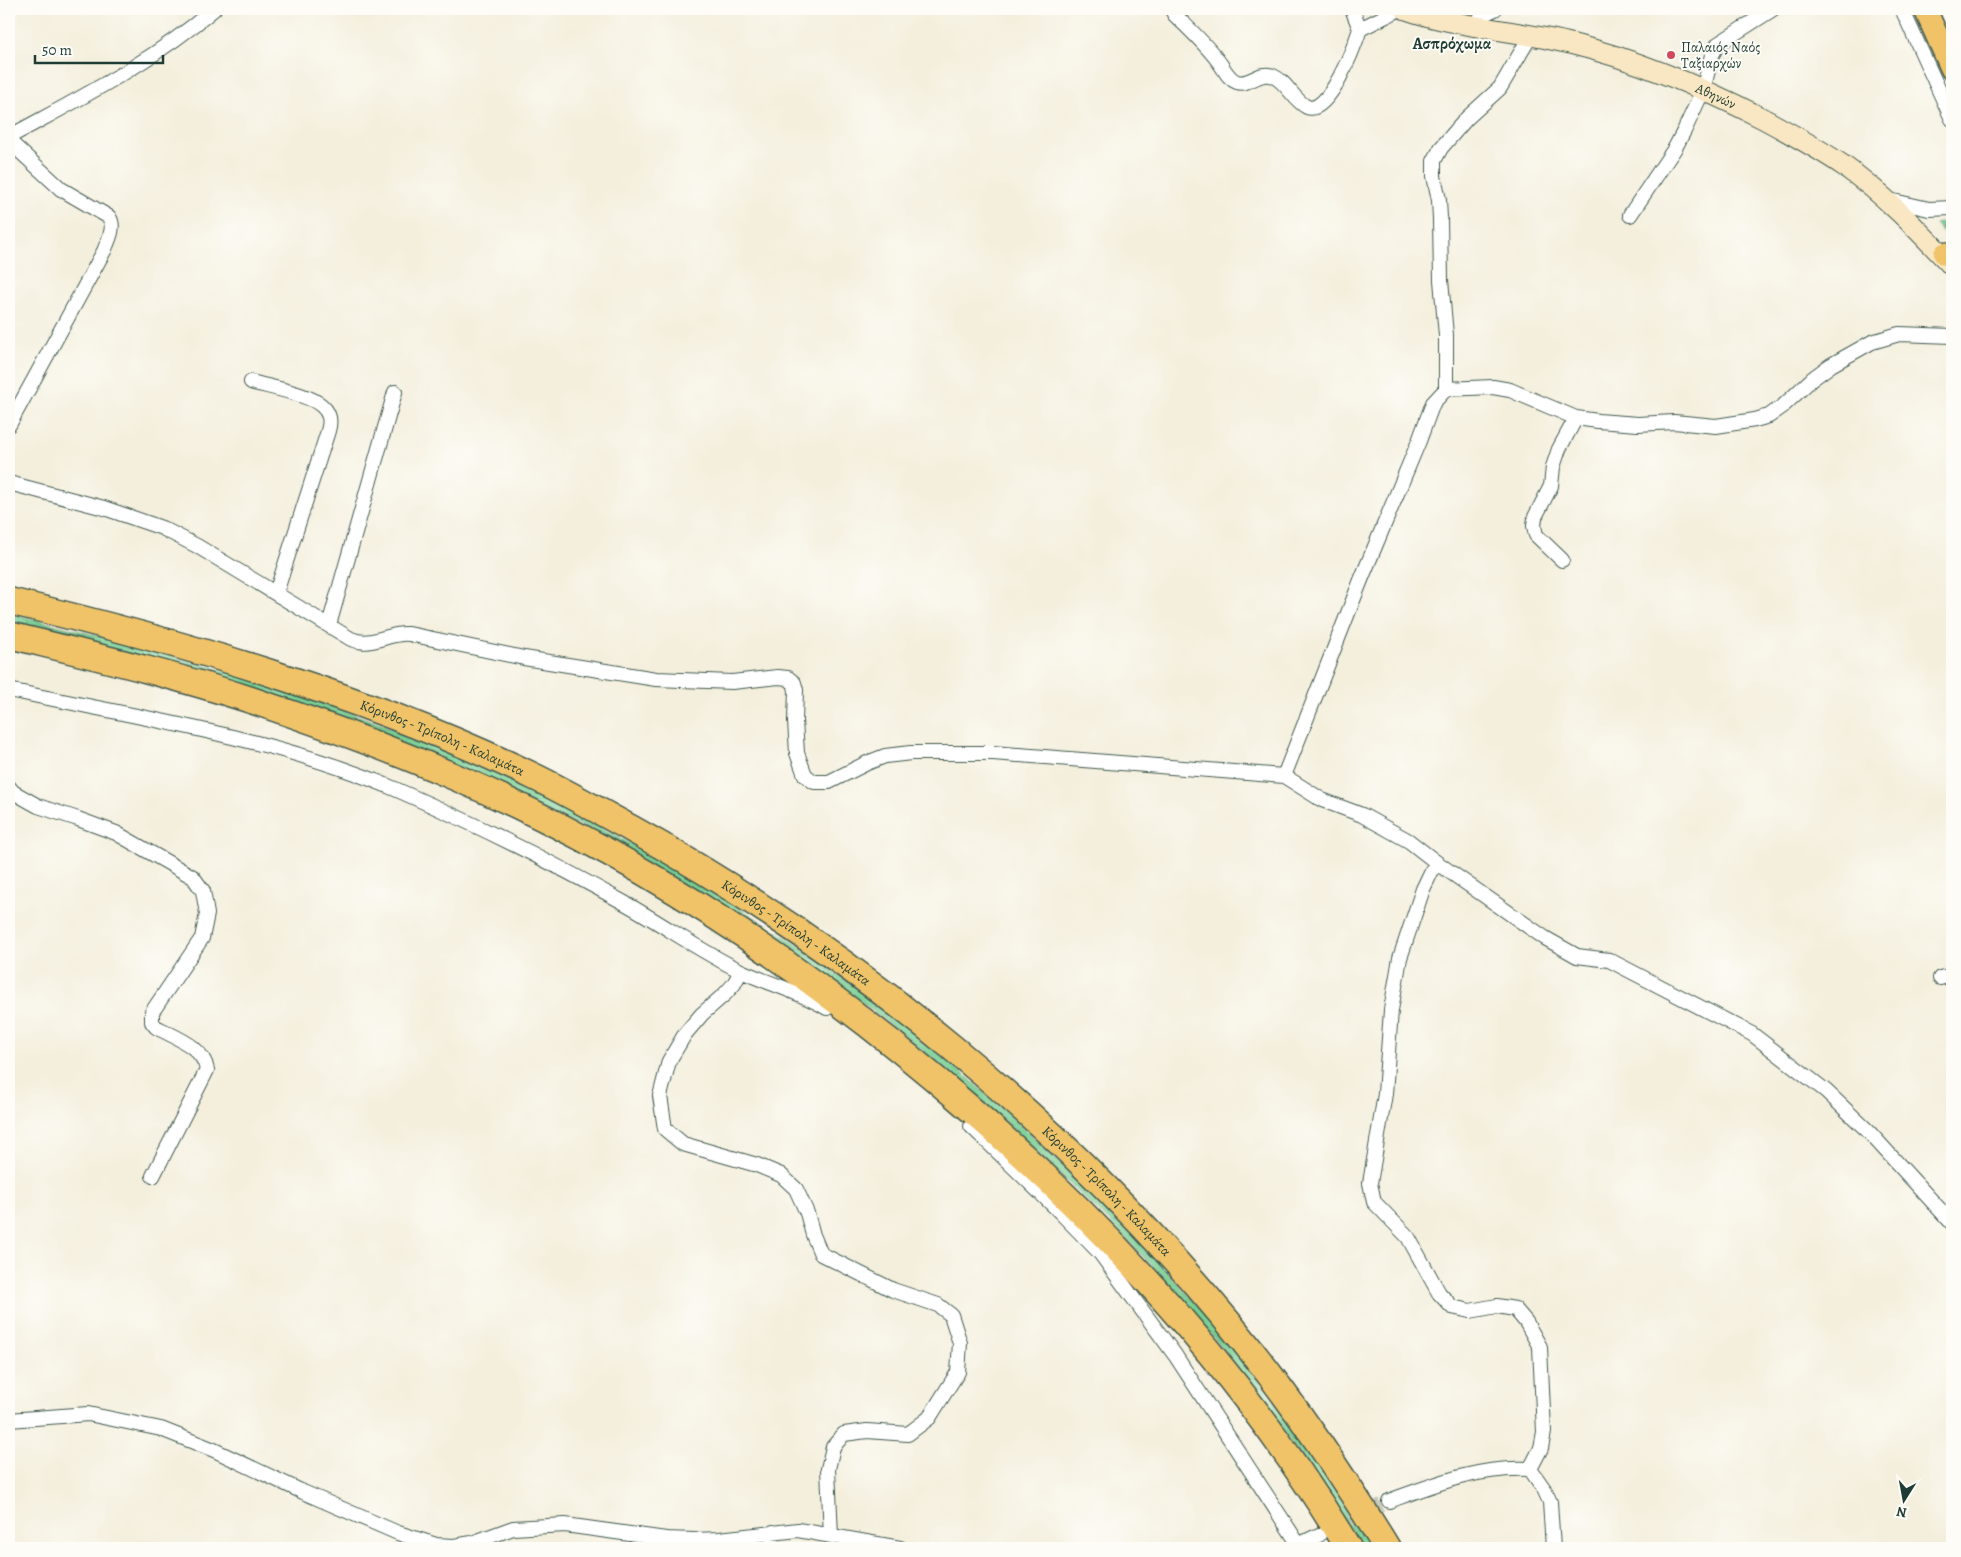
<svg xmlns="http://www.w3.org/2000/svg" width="1961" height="1557" viewBox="0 0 1961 1557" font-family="Alegreya,serif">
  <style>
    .green { fill: #77ce93; stroke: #4b8664 }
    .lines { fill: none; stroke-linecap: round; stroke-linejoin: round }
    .street-tunnel { stroke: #c9cbbb; stroke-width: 14; stroke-dasharray: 14 7; stroke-linecap: butt }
    .street-casing { stroke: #3f584d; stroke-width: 16 }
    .secondary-casing { stroke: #3f584d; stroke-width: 22 }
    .primary-casing { stroke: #3f584d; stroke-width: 25 }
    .highway-casing { stroke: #3f584d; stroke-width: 29 }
    .street { stroke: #fff; stroke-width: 14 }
    .secondary { stroke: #f9e7c3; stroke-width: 20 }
    .primary { stroke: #f0c369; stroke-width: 22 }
    .highway { stroke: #f0c369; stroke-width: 26 }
    .poi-dot { fill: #d1495b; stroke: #fdfcf7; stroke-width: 2 }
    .labels { text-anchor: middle; stroke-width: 4; stroke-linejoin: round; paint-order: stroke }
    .poi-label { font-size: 14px; fill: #1f3d34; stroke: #fdfcf7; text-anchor: start }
    .street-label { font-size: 14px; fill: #1f3d34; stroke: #fdfcf7 }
    .quarter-label { font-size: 16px; font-weight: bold; fill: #1f3d34; stroke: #fdfcf7 }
  </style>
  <rect width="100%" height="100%" fill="#fdfcf7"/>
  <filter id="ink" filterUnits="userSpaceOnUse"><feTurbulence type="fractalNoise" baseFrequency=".02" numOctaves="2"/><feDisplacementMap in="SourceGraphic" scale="10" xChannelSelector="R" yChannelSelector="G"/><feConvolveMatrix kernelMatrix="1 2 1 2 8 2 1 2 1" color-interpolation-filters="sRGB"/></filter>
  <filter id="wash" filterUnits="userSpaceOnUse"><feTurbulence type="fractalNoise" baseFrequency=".0096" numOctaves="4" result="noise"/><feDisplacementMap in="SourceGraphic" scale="20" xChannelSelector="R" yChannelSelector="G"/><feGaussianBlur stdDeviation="1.12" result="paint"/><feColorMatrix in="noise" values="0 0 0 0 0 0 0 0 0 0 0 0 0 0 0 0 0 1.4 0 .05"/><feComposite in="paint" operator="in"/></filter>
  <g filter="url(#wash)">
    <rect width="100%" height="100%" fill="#f4efdd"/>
    <!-- green -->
    <path class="green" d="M1952 221V241L1935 224Z
      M9 613 107 638 254 679 387 726 463 757 528 788 664 861 792 941 872 999 941 1054 1009 1114 1125 1224 1221 1332 1295 1428 1373 1548H1363L1255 1390 1214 1338 1167 1282 1119 1231 1004 1121 936 1062 868 1007 787 949 590 829 43 631 9 622Z"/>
  </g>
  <g filter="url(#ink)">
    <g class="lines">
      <!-- street-tunnel -->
      <path class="street-tunnel" d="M1331 1529 1389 1501"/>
      <defs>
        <path id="street" d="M1172 9 1174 14C1191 31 1208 46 1221 65 1226 72 1229 79 1237 82 1250 86 1259 70 1273 76 1287 82 1294 101 1307 107 1329 116 1355 44 1360 29
          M1352 9 1360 29 1400 9
          M1902 9 1952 119
          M1473 26 1484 14 1495 9
          M9 137C80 98 152 62 214 9
          M9 141 61 189 109 217C116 227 108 241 104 251L9 425
          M1889 200 1929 209 1952 208
          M1630 215 1675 148 1685 129 1703 90 1712 55 1718 44 1773 9
          M251 382C268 387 310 394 322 406 330 413 331 421 328 431L276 593
          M1446 389 1493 387 1510 390 1576 418 1598 421 1638 424 1674 422 1716 426 1755 420 1769 416 1783 406 1812 379 1831 365 1872 342 1899 334 1952 336
          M9 483 104 508 162 528 197 546 351 639C372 648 388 632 409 634L524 658 656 679 732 682 778 677 788 678 794 683 796 690 795 721 797 753 805 775 814 782H829L867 763 885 756 911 753H993L1284 776 1322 800 1362 815 1409 841 1436 862 1545 938 1577 956 1609 960 1752 1034 1826 1091 1868 1131 1952 1223
          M1562 560 1536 535 1534 526 1535 517 1551 486 1553 467 1559 449 1576 418
          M329 625 395 392
          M9 690C136 717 276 738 395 789 475 824 554 863 630 906 667 927 703 953 741 971 770 984 800 992 827 1008
          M1284 776 1361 580 1419 441 1433 403 1446 389V335L1441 280 1440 218 1439 200 1434 176V161L1441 148 1467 118 1500 88 1531 35
          M9 787 13 792 38 806 78 819 116 833 193 877 203 891 207 914 202 938 152 1012V1022L156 1027C176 1038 203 1046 207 1070L153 1176
          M1436 862 1423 889 1400 958 1391 1010 1385 1094 1370 1183 1374 1202 1408 1237 1439 1293 1452 1307 1470 1311 1497 1306 1515 1309 1526 1322 1540 1347 1544 1432 1541 1448 1530 1469
          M741 971 734 984 725 994 702 1014 685 1034 669 1061 660 1096 665 1129 683 1144 757 1165 781 1175 796 1189 807 1213 813 1235 821 1254 893 1290 938 1305 951 1315 960 1343 958 1372 929 1418 908 1434 867 1431 844 1434 833 1447 828 1469 831 1536
          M1940 978 1952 975
          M971 1126 1060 1212 1100 1253 1175 1355 1301 1548
          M9 1420 88 1414 161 1429 214 1450 303 1492 398 1533 436 1545 454 1546 472 1543 513 1528 565 1525 666 1539 694 1540 719 1539 798 1530 900 1548
          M1389 1501C1435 1484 1480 1466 1530 1469L1544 1489 1550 1502 1553 1548
          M772 1548 773 1532
          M1292 1548 1319 1535"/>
        <g id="secondary">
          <path id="s1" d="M1405 9C1459 28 1517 30 1572 44 1638 60 1701 87 1762 118 1790 133 1818 148 1844 166 1884 194 1918 230 1952 266"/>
        </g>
        <path id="primary" d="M1925 9 1952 69
          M1945 254 1952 253"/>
        <g id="highway">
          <path id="s2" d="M9 601C188 644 366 696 533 776 566 792 599 811 632 829 857 954 1064 1124 1228 1322 1287 1393 1339 1470 1387 1548"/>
          <path d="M9 635C90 655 172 674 251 700 320 723 389 748 455 777 642 857 814 973 967 1106 1115 1234 1247 1380 1348 1548"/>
        </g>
      </defs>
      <!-- street casing -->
      <use href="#street" class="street-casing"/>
      <!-- secondary casing -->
      <use href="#secondary" class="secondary-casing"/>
      <!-- primary casing -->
      <use href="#primary" class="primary-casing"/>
      <!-- highway casing -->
      <use href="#highway" class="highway-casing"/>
      <!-- street -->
      <use href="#street" class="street"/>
      <!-- secondary -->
      <use href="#secondary" class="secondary"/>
      <!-- primary -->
      <use href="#primary" class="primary"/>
      <!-- highway -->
      <use href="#highway" class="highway"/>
    </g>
  </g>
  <!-- markers -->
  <circle class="poi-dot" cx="1671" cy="55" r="5"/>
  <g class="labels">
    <!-- poi labels -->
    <g class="poi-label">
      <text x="1681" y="52">Παλαιός Ναός<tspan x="1681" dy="16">Ταξιαρχών</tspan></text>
    </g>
    <!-- street labels -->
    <g class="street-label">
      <text dy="5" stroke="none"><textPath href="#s1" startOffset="324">Αθηνών</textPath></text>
      <text dy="5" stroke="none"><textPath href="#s2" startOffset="455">Κόρινθος - Τρίπολη - Καλαμάτα</textPath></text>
      <text dy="5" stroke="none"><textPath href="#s2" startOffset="860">Κόρινθος - Τρίπολη - Καλαμάτα</textPath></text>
      <text dy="5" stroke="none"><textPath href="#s2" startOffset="1265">Κόρινθος - Τρίπολη - Καλαμάτα</textPath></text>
    </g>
    <!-- quarter labels -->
    <g class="quarter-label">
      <text x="1452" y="49">Ασπρόχωμα</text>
    </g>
  </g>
  <!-- margin -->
  <rect width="1961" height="1557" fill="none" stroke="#fdfcf7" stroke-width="30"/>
  <!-- north arrow -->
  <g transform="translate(1904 1500) rotate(191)" stroke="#fdfcf7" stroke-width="4" paint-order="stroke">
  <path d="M0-4L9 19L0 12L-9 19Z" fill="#1f3d34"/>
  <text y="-8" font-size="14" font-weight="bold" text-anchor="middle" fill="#1f3d34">N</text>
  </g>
  <!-- scale -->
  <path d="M35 55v8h128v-8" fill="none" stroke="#1f3d34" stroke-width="2.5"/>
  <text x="42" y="55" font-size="15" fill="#1f3d34" stroke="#fdfcf7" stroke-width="4" paint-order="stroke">50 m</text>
</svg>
